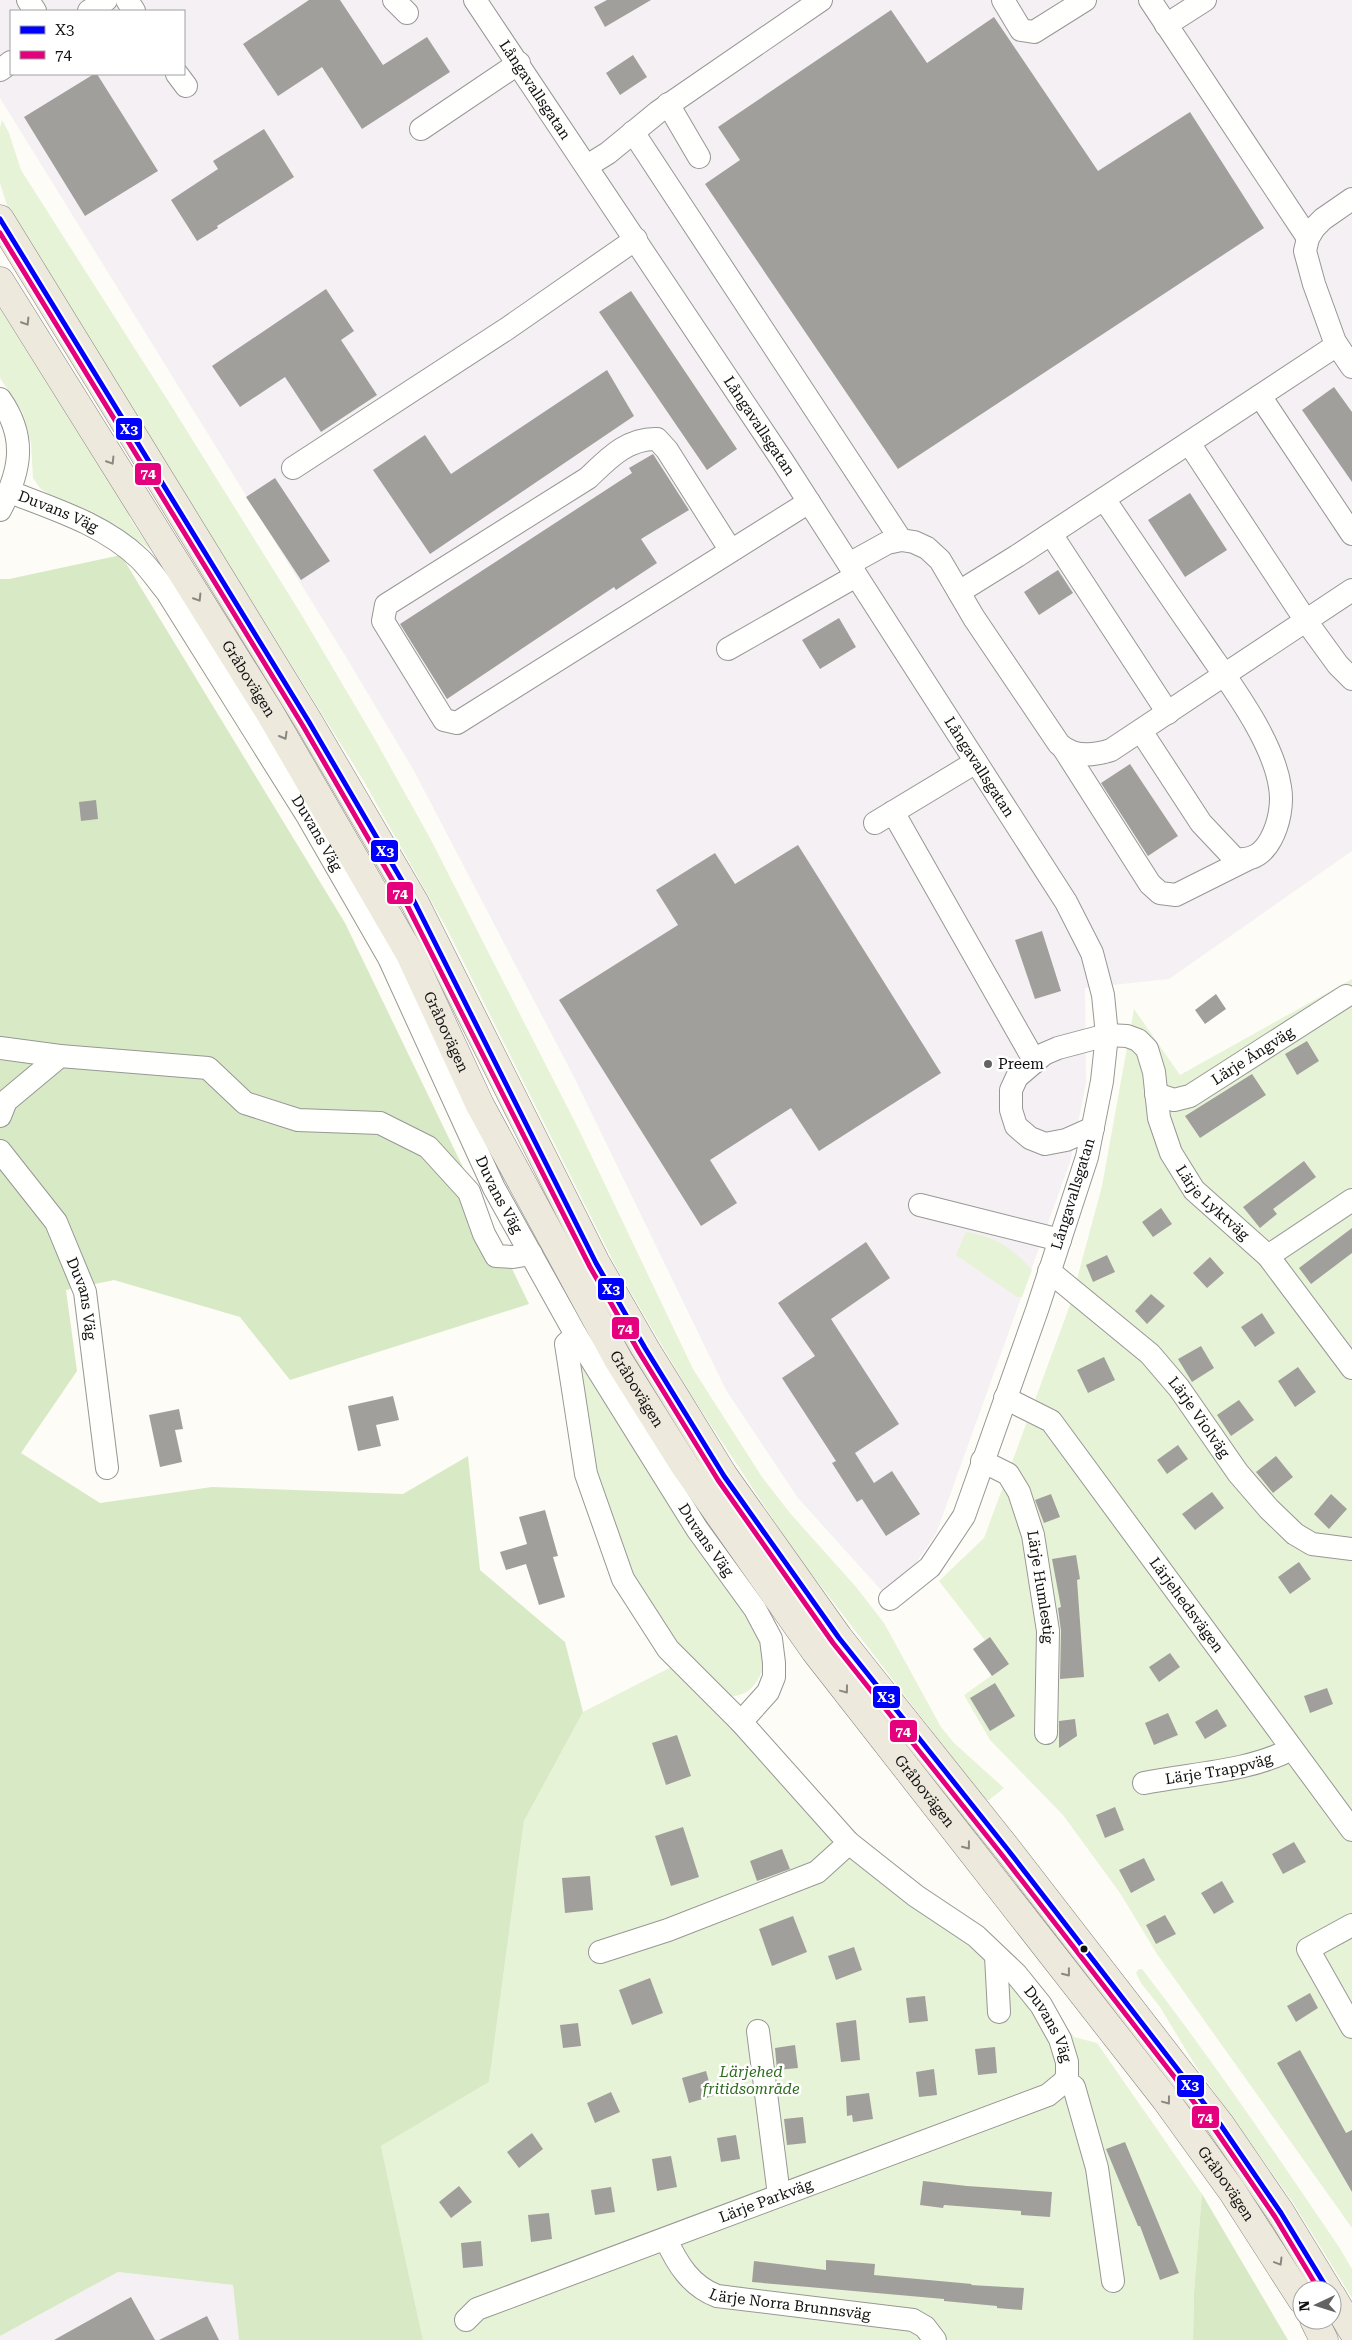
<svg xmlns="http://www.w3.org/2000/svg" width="1352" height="2340" viewBox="0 0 1352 2340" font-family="'Roboto Serif',serif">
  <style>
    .industrial { fill: #f5f0f3; fill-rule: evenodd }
    .green { fill: #e7f3d7 }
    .forest { fill: #d8eac5 }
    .building { fill: #a19f9c }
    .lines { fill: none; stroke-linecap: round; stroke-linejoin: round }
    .minor-casing { stroke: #979795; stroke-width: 24 }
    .major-casing { stroke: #858482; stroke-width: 29 }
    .minor { stroke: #fffffe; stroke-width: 22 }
    .major { stroke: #ede9dc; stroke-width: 28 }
    .bus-1-casing { stroke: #fff; stroke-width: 9 }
    .bus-2-casing { stroke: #fff; stroke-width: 9 }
    .bus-1 { stroke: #00f; stroke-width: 5 }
    .bus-2 { stroke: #e5007d; stroke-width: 5 }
    .oneway { stroke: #8a8881 }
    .poi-dot { fill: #646362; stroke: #fff; stroke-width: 2 }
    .bus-dot { fill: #111; stroke: #fff; stroke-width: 2 }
    .labels { text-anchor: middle; stroke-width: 5; stroke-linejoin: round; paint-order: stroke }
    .street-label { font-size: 15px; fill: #111; stroke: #fff }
    .poi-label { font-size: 15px; fill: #111; stroke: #fff; text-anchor: start }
    .park-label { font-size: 15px; font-style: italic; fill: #2f6b1f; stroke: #fff }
    .line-badge { stroke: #fff; stroke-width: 2 }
    .badge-label { font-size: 14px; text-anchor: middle; font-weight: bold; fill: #fff }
  </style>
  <rect width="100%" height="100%" fill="#fdfcf7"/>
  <!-- industrial -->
  <path class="industrial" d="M0 0H1352V851L1169 979 1085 988 1086 1083 1070 1162 936 1534 890 1600 798 1498 726 1390 574 1077 413 769 343 652 0 98ZM11 11H184V74H11Z
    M118 2272 233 2285 239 2340H0V2336Z"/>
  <!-- green -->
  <path class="green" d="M2 120 9 133 21 170 172 407 301 614 373 736 430 838 579 1130 693 1369 762 1477 790 1513 856 1587 884 1623 941 1727 954 1743 1004 1788 989 1800H985L794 1551 691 1395 617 1269 447 929 362 778 9 212 0 183V128Z
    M0 308 131 515 129 517 151 550 116 525 62 504 40 488 33 478 31 443 23 413 0 378Z
    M1352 979V2228L1157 1954 1120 1893 1063 1815 990 1740 964 1695 1005 1666 939 1581 984 1538 1070 1305 1102 1186 1134 1009 1180 1075Z
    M966 1232C995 1236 1012 1248 1032 1270L1022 1297H1017L956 1255Z
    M574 1362H583L759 1629 764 1667C757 1684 748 1698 727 1696L852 1833 951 1907 1012 1958 1074 2037 1097 2043 1202 2194 1194 2292 1193 2340H423L381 2146 489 2082 524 1821 583 1712 685 1660 642 1597 604 1507Z
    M1139 1969H1142C1212 2059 1275 2153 1339 2247L1352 2269V2298L1292 2201 1195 2065 1160 2007 1141 1983 1136 1973Z"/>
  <!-- forest -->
  <path class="forest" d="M121 555 345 923 529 1304 290 1380 240 1317 114 1280 66 1290 77 1371 21 1453 100 1503 212 1487 403 1494 468 1456 480 1570 565 1642 583 1712 524 1821 489 2082 381 2146 423 2340H239L233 2285 118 2272 0 2336V579H9Z
    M1202 2194 1288 2340H1193L1194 2292Z"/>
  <!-- building -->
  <path class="building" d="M309 0H340L383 65 427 37 450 72 362 129 322 67 278 96 243 44Z
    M607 0H651L605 27 594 7Z
    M891 10 927 63 994 17 1098 171 1190 112 1264 228 898 469 705 184 740 160 718 127Z
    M633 55 647 77 620 95 606 73Z
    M94 74H97L158 171 85 216 24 117Z
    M264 129 294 177 217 226 218 228 197 241 171 200 218 169 213 161Z
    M326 289 354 331 341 340 377 395 321 432 285 377 240 407 212 366Z
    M631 291 737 449 707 470 599 312Z
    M607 370 634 416 430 554 373 470 425 435 451 474Z
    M1334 387 1352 412V482L1302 410Z
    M653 454 689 510 641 539 657 563 616 590 614 587 447 699 400 624 632 473 629 468Z
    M275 478 330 561 301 580 246 497Z
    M1190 493 1227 550 1185 577 1148 520Z
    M1058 570 1073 593 1039 615 1024 592Z
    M839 618 856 647 820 669 802 640Z
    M1130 764 1178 836 1148 856 1101 783Z
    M96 800 98 819 81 821 79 802Z
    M798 845 941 1073 819 1151 791 1108 710 1160 737 1203 701 1226 559 1000 678 925 656 890 715 853 735 884Z
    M1042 931 1061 991 1035 999 1015 940Z
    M1216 994 1226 1009 1205 1024 1195 1010Z
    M1307 1041 1319 1061 1297 1075 1285 1054Z
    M1252 1074 1266 1095 1200 1138 1185 1116Z
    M1304 1161 1316 1177 1273 1209 1277 1214 1260 1228 1243 1207Z
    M1161 1208 1172 1224 1153 1237 1142 1222Z
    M1352 1228V1253L1311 1284 1299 1268Z
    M866 1242 890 1278 831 1319 899 1424 855 1453 874 1483 892 1471 920 1514 886 1536 862 1499 857 1502 832 1463 836 1461 782 1378 815 1356 778 1303Z
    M1107 1255 1115 1272 1093 1282 1086 1265Z
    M1210 1257 1224 1273 1207 1288 1193 1273Z
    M1151 1294 1165 1306 1147 1324 1135 1311Z
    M1262 1313 1275 1333 1255 1347 1241 1327Z
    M1201 1346 1214 1368 1192 1382 1178 1359Z
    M1104 1357 1115 1380 1088 1393 1077 1370Z
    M1298 1367 1316 1392 1295 1407 1278 1381Z
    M393 1396 399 1420 376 1425 381 1446 358 1451 348 1406Z
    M1239 1400 1254 1420 1231 1436 1217 1415Z
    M179 1409 183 1429 175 1430 182 1462 160 1467 149 1415Z
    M1178 1445 1188 1459 1167 1474 1157 1460Z
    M1276 1456 1293 1477 1273 1493 1256 1472Z
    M1212 1492 1224 1508 1195 1530 1182 1514Z
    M1051 1494 1060 1517 1044 1523 1035 1500Z
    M1331 1494 1347 1509 1329 1529 1314 1514Z
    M545 1510 558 1556 553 1557 565 1597 539 1605 526 1564 506 1570 500 1552 527 1544 519 1517Z
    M1076 1555 1080 1579 1077 1580 1084 1677 1060 1679 1061 1631 1058 1608 1061 1607 1052 1559Z
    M1299 1562 1311 1579 1290 1594 1278 1577Z
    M990 1637 1009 1664 992 1676 973 1649Z
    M1170 1653 1180 1667 1159 1682 1149 1667Z
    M995 1683 1015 1716 990 1731 970 1698Z
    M1327 1688 1333 1704 1310 1713 1304 1696Z
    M1217 1709 1227 1726 1205 1739 1195 1722Z
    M1168 1713 1178 1735 1154 1745 1145 1723Z
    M1075 1719 1077 1736 1059 1748V1721Z
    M677 1735 691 1776 666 1785 652 1743Z
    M1115 1807 1124 1830 1105 1838 1096 1815Z
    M683 1827 699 1877 671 1886 655 1836Z
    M1294 1842 1306 1862 1283 1874 1272 1854Z
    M782 1849 790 1869 757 1881 750 1861Z
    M1144 1858 1155 1880 1131 1893 1119 1870Z
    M590 1876 593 1910 565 1913 562 1878Z
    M1222 1881 1234 1902 1214 1914 1201 1893Z
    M1165 1915 1176 1934 1156 1944 1146 1925Z
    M793 1916 807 1952 772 1966 759 1929Z
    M854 1947 862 1970 836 1980 828 1956Z
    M650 1978 663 2013 632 2025 619 1990Z
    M1310 1993 1318 2008 1296 2022 1287 2006Z
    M925 1996 928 2021 909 2023 906 1998Z
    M856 2020 860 2060 841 2062 836 2023Z
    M578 2023 581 2046 563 2048 560 2025Z
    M795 2045 798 2068 777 2070 775 2048Z
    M995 2047 997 2073 978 2075 975 2049Z
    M1300 2050 1346 2133 1352 2130V2192L1277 2063Z
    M934 2069 937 2095 919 2097 916 2072Z
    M706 2071 713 2096 689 2103 682 2078Z
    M611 2092 620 2112 595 2123 587 2103Z
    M869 2093 873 2119 853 2122 852 2115 847 2116 846 2096Z
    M803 2117 806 2143 787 2145 784 2119Z
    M532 2133 543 2149 519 2168 507 2152Z
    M736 2135 740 2159 721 2162 717 2138Z
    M1125 2142 1179 2273 1160 2280 1140 2226H1138L1106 2149Z
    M671 2156 677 2187 657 2191 652 2159Z
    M923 2181 967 2186 1052 2192 1050 2217 1021 2215V2211L944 2205 943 2208 920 2205Z
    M459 2186 472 2202 451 2218 439 2202Z
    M611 2187 615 2212 595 2215 591 2190Z
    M549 2213 552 2239 531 2242 528 2215Z
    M481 2241 483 2266 463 2268 461 2243Z
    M826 2260 875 2264 874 2275 972 2284 971 2285 1024 2288 1022 2310 997 2308V2306L944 2301V2299L752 2282 754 2261 826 2270Z
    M131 2297 155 2340H54Z
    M207 2316 219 2340H159Z"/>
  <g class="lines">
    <defs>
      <g id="minor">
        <path d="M28 0 35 11"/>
        <path d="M127 0 134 11"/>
        <path d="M394 0 407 13"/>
        <path id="s1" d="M475 0 782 460 1066 902 1092 953 1103 995 1107 1035 1102 1081 1087 1157 1037 1310 964 1516 930 1567 890 1599"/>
        <path d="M1003 0 1021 30 1034 32 1085 0"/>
        <path d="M1150 0 1308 238"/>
        <path d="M89 11 106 0"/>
        <path d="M1166 25 1205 0"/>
        <path d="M0 70 11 62"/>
        <path d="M177 74 186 86"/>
        <path d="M668 104 699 157"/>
        <path d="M421 129 519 63"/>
        <path d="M633 132 901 540"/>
        <path d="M587 166 608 153 658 112 821 0"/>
        <path d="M1352 199 1323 219 1314 228 1308 238 1305 251 1314 284 1335 342 1352 367"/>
        <path d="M1260 396 1352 534"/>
        <path d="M0 399C27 437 21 471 0 510"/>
        <path d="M1189 443 1306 621 1338 665 1352 679"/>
        <path d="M293 468 508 328 636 239"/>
        <path id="s2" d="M10 492C54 509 105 525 140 559 150 569 158 581 167 592L308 817 389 958 494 1188 576 1335 697 1529 755 1609 771 1639 774 1663V1677L768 1692 741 1722"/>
        <path d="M1104 499C1136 546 1168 594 1201 641 1228 681 1273 739 1280 787 1283 804 1279 824 1271 839 1263 854 1252 861 1235 859L1201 823 1141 731"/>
        <path d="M1051 534 1168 713"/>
        <path d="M731 551 667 450 657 439C627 438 608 459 588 478L386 605 383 621 444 720 457 723 809 502"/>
        <path d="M849 564 887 543 901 540 914 542 927 548 940 560 974 618 1059 744C1074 758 1093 756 1111 750L1352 590"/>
        <path d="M959 592 1017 556 1337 345"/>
        <path d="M728 649 856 576"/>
        <path d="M1064 749 1150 884 1160 893 1176 895 1246 860"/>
        <path d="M893 812 1035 1062"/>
        <path d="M875 823 976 762"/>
        <path d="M0 1048 60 1056 208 1068 245 1103 298 1120 380 1123 428 1147 469 1192 484 1234 496 1256 513 1257 531 1254"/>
        <path id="s3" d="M1156 1094 1174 1100 1190 1096 1346 996"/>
        <path d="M0 1116 6 1101 60 1056"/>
        <path id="s4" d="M1093 1128 1066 1140 1045 1144 1030 1138 1016 1126 1011 1110V1090L1017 1077 1044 1054 1058 1048 1107 1035 1127 1036 1138 1040 1147 1049 1154 1072 1159 1118 1171 1153 1194 1190 1268 1256 1352 1368"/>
        <path id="s5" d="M0 1151 56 1222 85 1292 107 1468"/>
        <path d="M920 1205 1060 1240"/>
        <path d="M1268 1256 1352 1200"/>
        <path id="s6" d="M1049 1271 1150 1354 1179 1388 1238 1473 1269 1509 1295 1534 1312 1544 1352 1549"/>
        <path id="s7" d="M576 1335 566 1344 586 1474 623 1579 668 1649 741 1722 849 1843 916 1896 976 1936 1016 1974 1041 2005 1060 2039 1067 2062V2075L1065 2081 1074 2087 1097 2168 1113 2281"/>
        <path id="s8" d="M1005 1398 1051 1421 1352 1830"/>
        <path id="s9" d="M982 1461 1008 1474 1019 1492 1033 1535 1048 1631 1046 1733"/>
        <path id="s10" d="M1144 1783C1194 1773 1247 1772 1292 1749"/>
        <path d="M1352 1925 1308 1949 1352 2027"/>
        <path d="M600 1952 668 1930 817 1872 849 1843"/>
        <path d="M996 1956 999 2012"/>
        <path d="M758 2031 779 2195"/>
        <path id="s11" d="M666 2239C677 2264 691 2286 717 2296L913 2320 925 2327 935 2340"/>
        <path id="s12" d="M466 2320 477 2309 1048 2095 1065 2081"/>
      </g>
      <g id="major">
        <path d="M0 219 309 722 415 903 596 1263 645 1348 724 1476 839 1638 1008 1850 1220 2124 1281 2213 1328 2290"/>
        <path id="s13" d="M0 281 270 713 410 954 480 1105 619 1361 685 1466 815 1651 1166 2100 1232 2191 1302 2300"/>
        <path d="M1332 2296 1352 2330"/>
        <path d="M1314 2320 1324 2340"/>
      </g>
    </defs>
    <!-- minor casing -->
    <use href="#minor" class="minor-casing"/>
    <!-- major casing -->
    <use href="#major" class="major-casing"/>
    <!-- minor -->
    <use href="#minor" class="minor"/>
    <!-- major -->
    <use href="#major" class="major"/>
    <defs>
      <path id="bus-1" d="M0 219 309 722 415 903 596 1263 645 1348 724 1476 839 1638 1008 1850 1220 2124 1281 2213 1328 2290"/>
      <path id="bus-2" d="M0 233 303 726 408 907 590 1267 639 1352 718 1480 833 1643 1002 1855 1214 2128 1275 2217 1319 2290"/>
    </defs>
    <!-- bus-1 casing -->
    <use href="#bus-1" class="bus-1-casing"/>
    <!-- bus-2 casing -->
    <use href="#bus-2" class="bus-2-casing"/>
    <!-- bus-1 -->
    <use href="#bus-1" class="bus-1"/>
    <!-- bus-2 -->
    <use href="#bus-2" class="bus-2"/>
  </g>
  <!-- one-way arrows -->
  <defs><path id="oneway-chevron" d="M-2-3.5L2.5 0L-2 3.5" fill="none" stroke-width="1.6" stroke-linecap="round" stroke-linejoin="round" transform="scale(1.25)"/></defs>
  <g class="oneway">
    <use href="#oneway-chevron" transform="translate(26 322) rotate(58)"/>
    <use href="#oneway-chevron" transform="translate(111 461) rotate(58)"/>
    <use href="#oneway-chevron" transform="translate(198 598) rotate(58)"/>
    <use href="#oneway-chevron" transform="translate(284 736) rotate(60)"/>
    <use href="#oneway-chevron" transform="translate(845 1690) rotate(53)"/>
    <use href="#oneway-chevron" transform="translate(967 1846) rotate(52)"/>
    <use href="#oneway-chevron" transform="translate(1067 1973) rotate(52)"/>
    <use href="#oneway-chevron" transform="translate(1167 2101) rotate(53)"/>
    <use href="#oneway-chevron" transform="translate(1279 2262) rotate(59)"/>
  </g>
  <!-- markers -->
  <circle class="poi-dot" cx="988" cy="1064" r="5"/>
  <circle class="bus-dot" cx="1084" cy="1949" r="4.5"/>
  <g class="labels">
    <!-- street labels -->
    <g class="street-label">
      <text dy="5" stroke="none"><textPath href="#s1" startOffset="108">Långavallsgatan</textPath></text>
      <text dy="5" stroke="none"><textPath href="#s1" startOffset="512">Långavallsgatan</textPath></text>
      <text dy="5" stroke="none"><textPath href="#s2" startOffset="52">Duvans Väg</textPath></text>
      <text dy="5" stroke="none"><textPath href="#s13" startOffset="469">Gråbovägen</textPath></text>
      <text dy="5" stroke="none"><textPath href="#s1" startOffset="918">Långavallsgatan</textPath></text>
      <text dy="5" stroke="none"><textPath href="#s2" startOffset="474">Duvans Väg</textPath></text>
      <text dy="5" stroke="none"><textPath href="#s13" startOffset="874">Gråbovägen</textPath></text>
      <text dy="5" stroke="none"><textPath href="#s3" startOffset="110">Lärje Ängväg</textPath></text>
      <text dy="5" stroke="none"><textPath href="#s2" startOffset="879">Duvans Väg</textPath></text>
      <text transform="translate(1073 1194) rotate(-73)" y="5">Långavallsgatan</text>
      <text dy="5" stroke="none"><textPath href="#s4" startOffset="455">Lärje Lyktväg</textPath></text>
      <text dy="5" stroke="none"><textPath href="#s5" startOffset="172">Duvans Väg</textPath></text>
      <text dy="5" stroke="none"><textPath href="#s13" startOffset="1279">Gråbovägen</textPath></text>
      <text dy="5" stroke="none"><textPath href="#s6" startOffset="211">Lärje Violväg</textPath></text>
      <text dy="5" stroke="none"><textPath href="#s2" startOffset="1282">Duvans Väg</textPath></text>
      <text dy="5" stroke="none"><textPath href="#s9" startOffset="148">Lärje Humlestig</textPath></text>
      <text dy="5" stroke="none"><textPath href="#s8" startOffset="280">Lärjehedsvägen</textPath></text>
      <text dy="5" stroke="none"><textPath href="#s10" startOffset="76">Lärje Trappväg</textPath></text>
      <text dy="5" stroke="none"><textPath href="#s13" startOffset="1774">Gråbovägen</textPath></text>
      <text dy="5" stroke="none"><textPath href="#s7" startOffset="878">Duvans Väg</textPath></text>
      <text dy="5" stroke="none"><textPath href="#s13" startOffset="2269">Gråbovägen</textPath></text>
      <text dy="5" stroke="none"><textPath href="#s12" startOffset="324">Lärje Parkväg</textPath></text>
      <text dy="5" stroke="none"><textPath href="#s11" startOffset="152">Lärje Norra Brunnsväg</textPath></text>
    </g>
    <!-- poi labels -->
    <g class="poi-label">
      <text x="998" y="1069">Preem</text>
    </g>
    <!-- park labels -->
    <g class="park-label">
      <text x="751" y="2077">Lärjehed<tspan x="751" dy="17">fritidsområde</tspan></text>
    </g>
  </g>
  <g class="line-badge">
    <rect x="115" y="417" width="28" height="24" rx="5" fill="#00f"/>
    <rect x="134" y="462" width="28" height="24" rx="5" fill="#e5007d"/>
    <rect x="370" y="839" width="29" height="24" rx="5" fill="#00f"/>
    <rect x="386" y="881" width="28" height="24" rx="5" fill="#e5007d"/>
    <rect x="597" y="1277" width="28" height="24" rx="5" fill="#00f"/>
    <rect x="611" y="1316" width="29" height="24" rx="5" fill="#e5007d"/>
    <rect x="872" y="1685" width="29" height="24" rx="5" fill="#00f"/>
    <rect x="889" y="1719" width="29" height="24" rx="5" fill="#e5007d"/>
    <rect x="1176" y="2074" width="29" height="24" rx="5" fill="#00f"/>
    <rect x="1191" y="2105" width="29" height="24" rx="5" fill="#e5007d"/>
  </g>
  <g class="badge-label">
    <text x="129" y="434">X3</text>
    <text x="148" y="478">74</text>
    <text x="385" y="856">X3</text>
    <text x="400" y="898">74</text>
    <text x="611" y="1294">X3</text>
    <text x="625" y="1333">74</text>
    <text x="886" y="1702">X3</text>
    <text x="903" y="1736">74</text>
    <text x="1190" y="2090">X3</text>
    <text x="1205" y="2122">74</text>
  </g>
  <!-- legend -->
  <rect x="10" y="10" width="175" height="65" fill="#ffffff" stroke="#a0a0a0"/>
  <rect x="20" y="26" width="25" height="8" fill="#0000ff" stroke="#a0a0a0"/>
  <text x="55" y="35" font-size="15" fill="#111111">X3</text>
  <rect x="20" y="51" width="25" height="8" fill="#e5007d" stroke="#a0a0a0"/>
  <text x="55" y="60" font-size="15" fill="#111111">74</text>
  <!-- north arrow -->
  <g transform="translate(1317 2305) rotate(266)"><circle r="24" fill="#ffffff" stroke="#a0a0a0"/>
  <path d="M0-4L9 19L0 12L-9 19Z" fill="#646362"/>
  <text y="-8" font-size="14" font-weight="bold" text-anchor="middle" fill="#111111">N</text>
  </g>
</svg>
